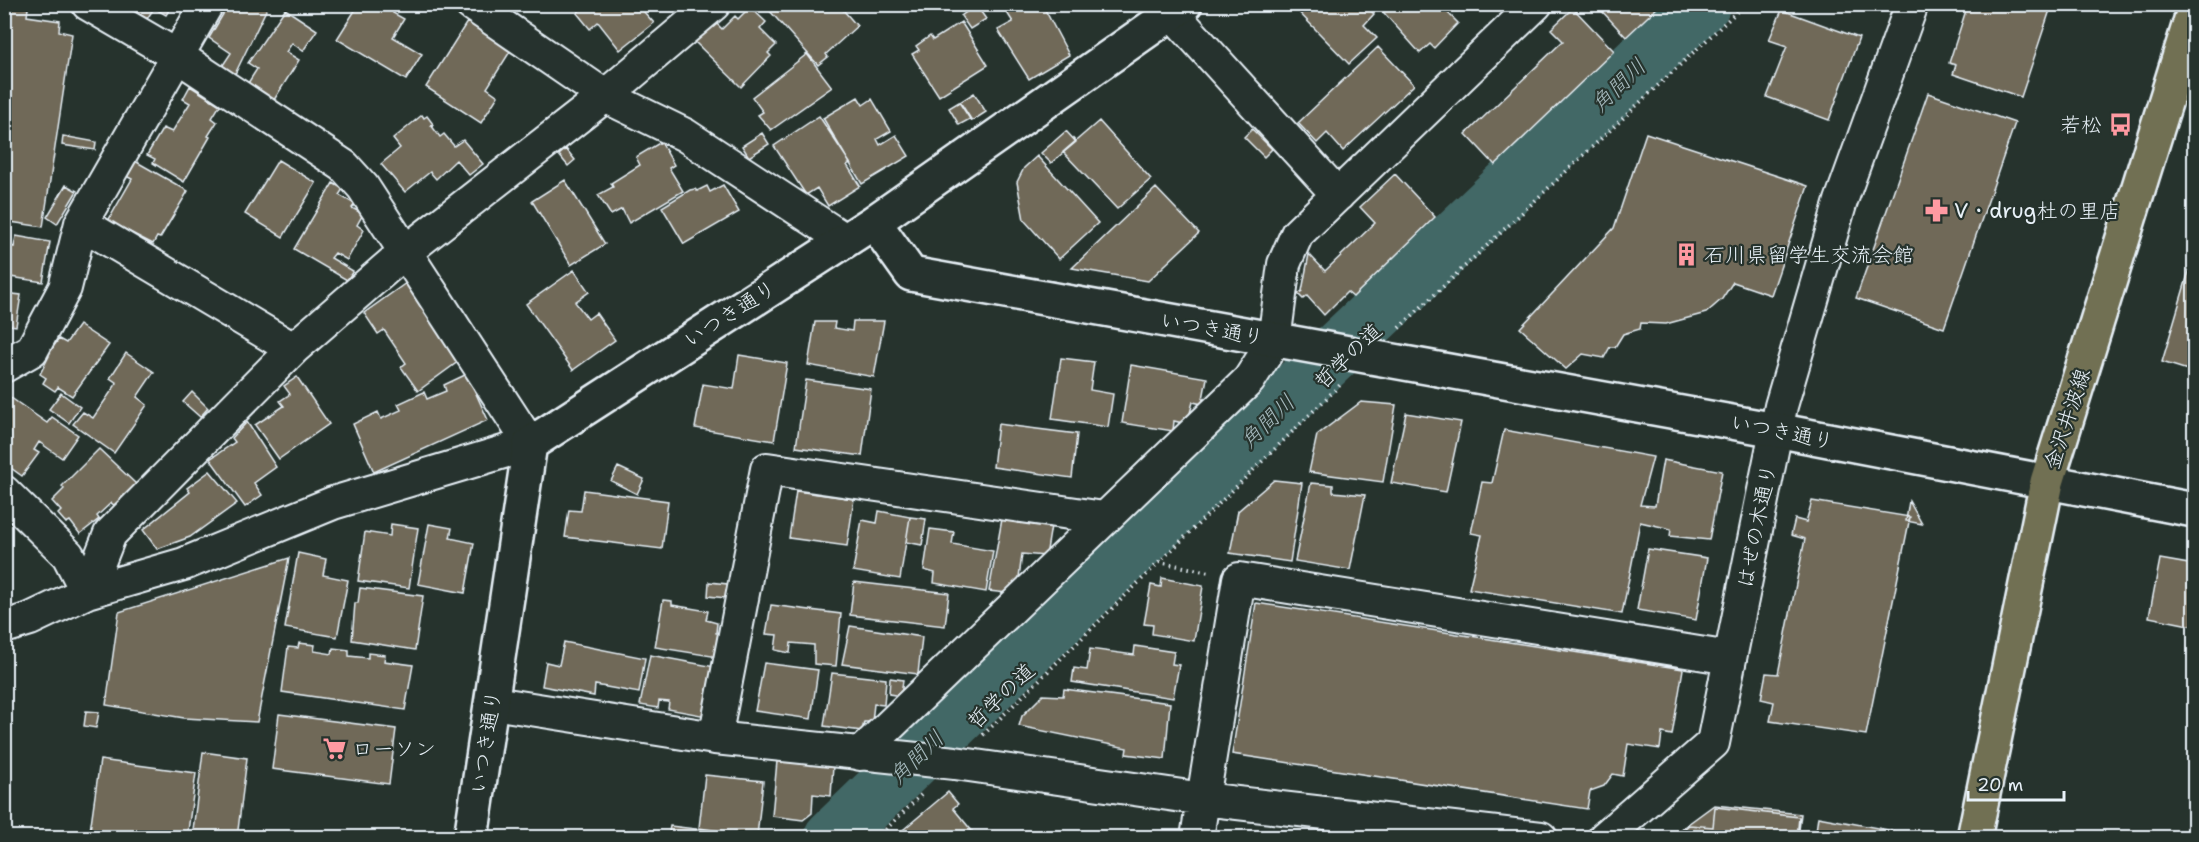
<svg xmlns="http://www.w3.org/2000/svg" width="2199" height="842" viewBox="0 0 2199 842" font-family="'Shantell Sans','Klee One',sans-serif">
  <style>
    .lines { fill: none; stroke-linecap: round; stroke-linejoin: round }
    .river { stroke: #436866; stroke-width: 57 }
    .building { fill: #706958; stroke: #e8f1f8; stroke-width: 1.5 }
    .minor-casing { stroke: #e8f1f8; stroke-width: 36 }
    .tertiary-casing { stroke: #e8f1f8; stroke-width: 38 }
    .primary-casing { stroke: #e8f1f8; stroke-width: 38 }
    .path { stroke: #e8f1f8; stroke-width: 4; stroke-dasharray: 1.5 4.5; stroke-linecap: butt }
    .minor { stroke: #26332d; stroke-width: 32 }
    .tertiary { stroke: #26332d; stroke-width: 33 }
    .primary { stroke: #716f52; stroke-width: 33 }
    .labels { text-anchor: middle; stroke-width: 4.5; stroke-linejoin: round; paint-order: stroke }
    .poi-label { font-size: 21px; fill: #e8f1f8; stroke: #26332d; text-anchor: start }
    .street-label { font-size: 21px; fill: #e8f1f8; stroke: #26332d }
    .water-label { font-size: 22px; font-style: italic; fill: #a6babe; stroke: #26332d }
  </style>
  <rect width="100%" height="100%" fill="#26332d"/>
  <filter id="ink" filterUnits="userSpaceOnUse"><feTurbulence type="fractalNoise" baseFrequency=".0167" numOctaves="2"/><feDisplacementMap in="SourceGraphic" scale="12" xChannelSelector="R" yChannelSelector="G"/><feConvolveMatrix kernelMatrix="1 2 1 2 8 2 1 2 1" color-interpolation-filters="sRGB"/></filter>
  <g filter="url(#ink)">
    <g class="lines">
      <!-- river -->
      <path class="river" d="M832 838 1311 375 1702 4"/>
    </g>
    <!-- building -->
    <path class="building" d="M4 4 28 8 27 16 60 21 59 31 72 34 43 227 4 221Z
      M123 4H173L166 15 154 8 147 19Z
      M229 4H269L234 76 221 68 231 53 209 38Z
      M359 4H398L393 13 404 19 393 37 422 54 406 80 337 39Z
      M647 4 649 7 644 12 654 23 620 50 598 22 590 29 577 13 587 4Z
      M775 4H838L857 26 826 54 828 57 818 65 769 10Z
      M1010 4H1042L1069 55 1029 79 998 30 1013 22 1004 8Z
      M1291 4H1365L1374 14 1364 25 1377 38 1349 64Z
      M1376 4H1439L1458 23 1434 48 1430 44 1420 53Z
      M1604 4H1661L1626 37 1600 9Z
      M1968 4H2052L2021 97 1953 74 1956 65 1949 63Z
      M976 5 986 19 970 29 961 16Z
      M750 7 766 22 760 29 776 45 768 53 771 56 741 87 695 42 715 22 722 29 735 16 738 19Z
      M1573 8 1614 51 1495 165 1466 134 1563 41 1551 29Z
      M285 9 317 30 303 51 292 43 286 52 299 60 274 100 248 83 257 69 248 63Z
      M1782 10 1859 38 1829 120 1767 97 1787 46 1769 40Z
      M467 22 511 50 487 88 498 96 481 123 426 87Z
      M961 22 988 65 939 96 912 54 919 50 916 46 930 36 933 40Z
      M1378 47 1414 85 1343 151 1327 133 1317 143 1298 123Z
      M807 54 832 87 771 130 758 115 763 112 752 97Z
      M190 86 220 105 212 118 217 122 208 136 210 137 184 182 153 163 155 159 147 155 163 128 172 132 190 103 183 99Z
      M974 93 986 112 972 121 960 102Z
      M1928 93 2015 123 1944 328 1856 298Z
      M858 97 863 105 872 99 891 131 877 139 880 145 896 135 909 156 862 184 823 118Z
      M959 102 970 119 959 125 949 108Z
      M422 115 424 118 427 116 433 124 431 125 440 137 444 134 454 146 463 140 483 164 469 175 456 160 436 179 430 172 405 192 381 164 400 148 393 139Z
      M819 116 850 163 847 165 860 186 828 206 817 188 806 195 774 146Z
      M1099 121 1151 179 1117 209 1063 152Z
      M1252 129 1272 149 1264 157 1244 137Z
      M1066 131 1076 142 1051 163 1041 153Z
      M762 133 769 144 749 157 742 146Z
      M1646 133 1808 186 1771 295 1733 282 1722 299 1706 313 1666 324 1641 323 1640 329 1623 334 1615 347H1610L1604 358 1583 354 1566 369 1520 328 1614 228Z
      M63 136 96 142 95 150 62 145Z
      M661 142 674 165 669 168 683 191 629 223 622 209 611 215 598 195 613 187 611 183 640 165 636 157Z
      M566 149 575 160 568 166 559 155Z
      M1037 156 1098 223 1059 259 1024 220 1017 182 1024 168Z
      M278 160 316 183 283 237 245 214Z
      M135 161 188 191 160 238 157 237 153 244 108 221 132 179 126 176Z
      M1395 174 1435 217 1353 297 1347 292 1324 315 1307 296 1303 299 1298 294 1302 291 1309 254 1325 271 1375 223 1360 207Z
      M565 180 605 244 571 265 532 201Z
      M333 183 343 189 339 195 355 204 352 208 363 214 357 225 364 230 347 260 335 253 331 258 353 271 347 280 294 249Z
      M66 185 77 191 57 224 47 217Z
      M723 185 739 212 684 244 662 207 690 190 695 189 697 191 707 186 710 192Z
      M1156 188 1199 233 1148 281 1072 268Z
      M16 236 50 242 43 282 4 276V245L14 247Z
      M2194 254V372L2162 362Z
      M574 270 589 292 575 302 588 319 596 313 615 340 573 370 526 304Z
      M406 283 459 361 418 391 401 367 406 363 384 330 378 334 364 313Z
      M4 293 21 295 16 326 4 324Z
      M853 321H884L874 377 808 365 815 322H835L834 328 852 331Z
      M79 325 109 345 72 396 58 387 55 391 43 383 46 378 40 374 49 356 47 355 59 339 66 343Z
      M126 353 154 372 137 397 147 405 114 453 73 424 83 412 93 418 117 383 110 378Z
      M739 355 787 363 774 441 695 428 703 384 734 389Z
      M1061 358 1094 362 1090 390 1113 394 1108 427 1052 419Z
      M1131 365 1207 378 1202 404 1193 402 1187 424 1174 421 1173 431 1122 423Z
      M467 374 488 420 374 472 353 424 378 412 381 419 401 410 398 404 424 392 427 399 446 391 444 385Z
      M297 377 329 424 279 459 255 425 284 406 280 401 290 394 284 386Z
      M806 380 871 389 862 456 796 447Z
      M192 392 208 408 200 417 183 402Z
      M4 393 47 423 52 417 78 435 62 458 39 442 34 450 39 453 22 476 4 463Z
      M61 393 80 407 69 423 49 409Z
      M1361 402 1396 405 1383 482 1309 472 1317 435Z
      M1406 413 1461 422 1446 492 1391 483Z
      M247 422 276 467 254 483 262 495 245 507 210 459 235 442 232 438Z
      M998 424 1077 434 1072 478 993 467Z
      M1504 430 1653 457 1640 505 1655 506 1663 460 1722 471 1709 540 1670 536 1671 529 1640 522 1622 614 1469 589 1482 535 1471 533 1482 482 1492 483Z
      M99 449 136 484 114 505 111 503 97 516 99 519 80 534 70 521 66 523 58 514 61 511 52 501 64 489 62 486Z
      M618 467 644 479 637 494 611 481Z
      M210 471 237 503 190 537 157 549 143 530 190 492 187 488Z
      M1274 480 1302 483 1290 562 1230 553 1238 511Z
      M1311 483 1333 485V492L1365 495 1350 570 1295 561Z
      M584 490 668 501 662 549 565 537 569 510 581 511Z
      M796 491 854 499 847 546 789 538Z
      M1812 501 1910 517 1866 735 1770 721 1774 702 1761 699 1766 673 1778 674 1805 539 1791 535 1795 519 1806 522Z
      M1909 501 1922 524 1906 521Z
      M879 511 910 517 900 579 853 571 862 520 877 523Z
      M910 517 926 519 922 545 906 542Z
      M1002 519 1051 526 1046 556 1022 554 1018 585 1007 593 989 591Z
      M391 524 418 528 409 588 358 581 365 532 390 536Z
      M429 524 452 528 450 538 474 543 465 593 418 584Z
      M930 529 954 532 952 544 993 551 986 592 934 583 935 573 924 570Z
      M1648 549 1707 558 1696 620 1637 610Z
      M298 553 326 559 323 575 348 580 337 637 285 628Z
      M289 558 257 722 184 718 106 705 119 612Z
      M2160 559 2194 565V626L2149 617Z
      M1162 578 1203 586 1194 641 1152 634 1153 625 1144 624 1151 585 1161 587Z
      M709 582 737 585 735 599 708 596Z
      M854 582 949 593 945 626 850 615Z
      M360 588 423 596 415 650 352 640 355 603H358Z
      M663 600 672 601V605L708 611 706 620 717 623 716 633 727 635 724 658 655 647Z
      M1256 603 1683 669 1672 735 1662 733 1660 749 1628 744 1623 776 1613 774 1604 786 1590 791 1587 809 1232 754Z
      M771 605 841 614 836 666 814 664V645L791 643 790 653 775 650 777 635 766 634Z
      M850 626 922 637 918 674 842 664Z
      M564 642 645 658 639 693 595 685 594 696 542 686 546 662 559 665Z
      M299 643 315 645 314 651 332 654 333 648 349 650V656L368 658V653L385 655 384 661 413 665 405 710 282 692 288 647 298 648Z
      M1135 646 1174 652 1172 664 1179 665 1173 698 1072 682 1074 668 1087 670 1090 649 1134 655Z
      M650 655 715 667 706 716 668 709 669 702 659 701 658 708 640 705Z
      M764 663 818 670 811 719 755 711Z
      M832 673 886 679 884 705 874 704 872 722H864L862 731 824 726Z
      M890 678 903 680 901 696 889 694Z
      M1064 689 1170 703 1165 759 1126 754 1127 748 1019 726 1022 716 1043 695 1063 696Z
      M86 711 99 712 96 728 84 726Z
      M279 714 396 729 389 784 272 769Z
      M203 752 247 758 237 838H192Z
      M100 760 196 773 187 838H89Z
      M777 761 833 766 831 796 813 794 812 813 803 820 772 816Z
      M705 775 763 781 757 836 699 828Z
      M948 792 958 804 953 808 972 831 964 838H901L898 834Z
      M1714 805 1801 814 1798 838H1669Z
      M1715 807 1799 817 1797 838H1673L1689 825 1713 827Z
      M1818 817 1894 831 1892 838H1815Z
      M670 826 728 833 727 838H668Z"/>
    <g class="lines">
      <defs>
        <path id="minor" d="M471 4 605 96 685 135 845 240
          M1174 15 1338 195
          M81 223 293 349
          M4 366 32 350 65 288 81 223 207 4
          M4 492 68 555 87 592
          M87 592 110 534 293 349 405 252 605 96 714 4
          M4 627 30 619 87 592 184 564 333 503 530 444 363 187 344 166 179 57 88 4
          M493 703 715 738 955 763 1203 799 1239 579 1730 658
          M715 738 767 469 1104 518
          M860 754 1249 380 1274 341 1284 264 1297 234 1536 4
          M1197 838 1203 799 1541 838
          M1604 838 1713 743 1781 406 1841 201 1912 4"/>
        <path id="tertiary" d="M874 222 1185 4
          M471 838 530 444 874 222 911 274 1776 430 2194 510"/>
        <path id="primary" d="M1974 838 2047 482 2194 10"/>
      </defs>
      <!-- minor casing -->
      <use href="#minor" class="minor-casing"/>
      <!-- tertiary casing -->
      <use href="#tertiary" class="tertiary-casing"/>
      <!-- primary casing -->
      <use href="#primary" class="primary-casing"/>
      <!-- path -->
      <path class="path" d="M1399 328 1745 4
        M1159 562 1209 572
        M983 735 1340 385
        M877 838 924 792"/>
      <!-- minor -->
      <use href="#minor" class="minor"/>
      <!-- tertiary -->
      <use href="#tertiary" class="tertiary"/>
      <!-- primary -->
      <use href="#primary" class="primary"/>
    </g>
  </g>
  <!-- icons -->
  <defs>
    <symbol id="bus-bare" viewBox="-9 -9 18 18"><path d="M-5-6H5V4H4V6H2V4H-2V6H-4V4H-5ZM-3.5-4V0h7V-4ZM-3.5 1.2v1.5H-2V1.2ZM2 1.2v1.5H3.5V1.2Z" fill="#ff9aa2" stroke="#26332d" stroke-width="2.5" paint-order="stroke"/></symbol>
    <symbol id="pharmacy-bare" viewBox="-9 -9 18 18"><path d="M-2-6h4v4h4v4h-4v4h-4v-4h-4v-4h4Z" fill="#ff9aa2" stroke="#26332d" stroke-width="2.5" paint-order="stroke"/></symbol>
    <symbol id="building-bare" viewBox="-9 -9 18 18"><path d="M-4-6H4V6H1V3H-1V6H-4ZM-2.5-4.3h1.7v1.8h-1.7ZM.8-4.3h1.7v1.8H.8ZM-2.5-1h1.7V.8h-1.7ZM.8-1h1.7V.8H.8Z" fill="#ff9aa2" stroke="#26332d" stroke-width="2.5" paint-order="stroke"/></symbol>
    <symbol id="supermarket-bare" viewBox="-9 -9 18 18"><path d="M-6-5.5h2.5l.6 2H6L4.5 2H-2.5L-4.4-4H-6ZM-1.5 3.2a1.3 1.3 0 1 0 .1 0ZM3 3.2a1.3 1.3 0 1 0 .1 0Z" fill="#ff9aa2" stroke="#26332d" stroke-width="2.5" paint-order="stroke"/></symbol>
  </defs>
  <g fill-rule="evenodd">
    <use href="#bus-bare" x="2104" y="108" width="33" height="33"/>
    <use href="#pharmacy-bare" x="1920" y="194" width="33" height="33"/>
    <use href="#building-bare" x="1670" y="238" width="33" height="33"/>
    <use href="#supermarket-bare" x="318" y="732" width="33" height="33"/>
  </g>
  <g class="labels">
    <!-- poi labels -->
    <g class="poi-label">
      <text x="2102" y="132" text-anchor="end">若松</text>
      <text x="1954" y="218">V・drug杜の里店</text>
      <text x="1704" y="262">石川県留学生交流会館</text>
      <text x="352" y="756">ローソン</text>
    </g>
    <!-- street labels -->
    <g class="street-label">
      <text transform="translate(730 314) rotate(-33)" y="7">いつき通り</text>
      <text transform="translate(1212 329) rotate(10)" y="7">いつき通り</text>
      <text transform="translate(1348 356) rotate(-44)" y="7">哲学の道</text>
      <text transform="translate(2067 419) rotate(-72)" y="7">金沢井波線</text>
      <text transform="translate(1782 432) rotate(11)" y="7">いつき通り</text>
      <text transform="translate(1757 526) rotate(-79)" y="7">はぜの木通り</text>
      <text transform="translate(1001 696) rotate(-44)" y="7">哲学の道</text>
      <text transform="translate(486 742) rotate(-81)" y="7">いつき通り</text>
    </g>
    <!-- water labels -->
    <g class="water-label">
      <text transform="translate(1618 85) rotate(-44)" y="8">角間川</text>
      <text transform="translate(1267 421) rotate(-44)" y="8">角間川</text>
      <text transform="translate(916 757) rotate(-44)" y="8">角間川</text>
    </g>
  </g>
  <!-- margin -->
  <rect width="2199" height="842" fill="none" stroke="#26332d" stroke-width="24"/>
  <rect x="12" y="12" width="2175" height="818" fill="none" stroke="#e8f1f8" stroke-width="2" filter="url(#ink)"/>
  <!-- scale -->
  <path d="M1968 791v9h96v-9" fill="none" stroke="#e8f1f8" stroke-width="3"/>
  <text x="1977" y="791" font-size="18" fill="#e8f1f8" stroke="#26332d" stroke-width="4.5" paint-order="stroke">20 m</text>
</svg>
